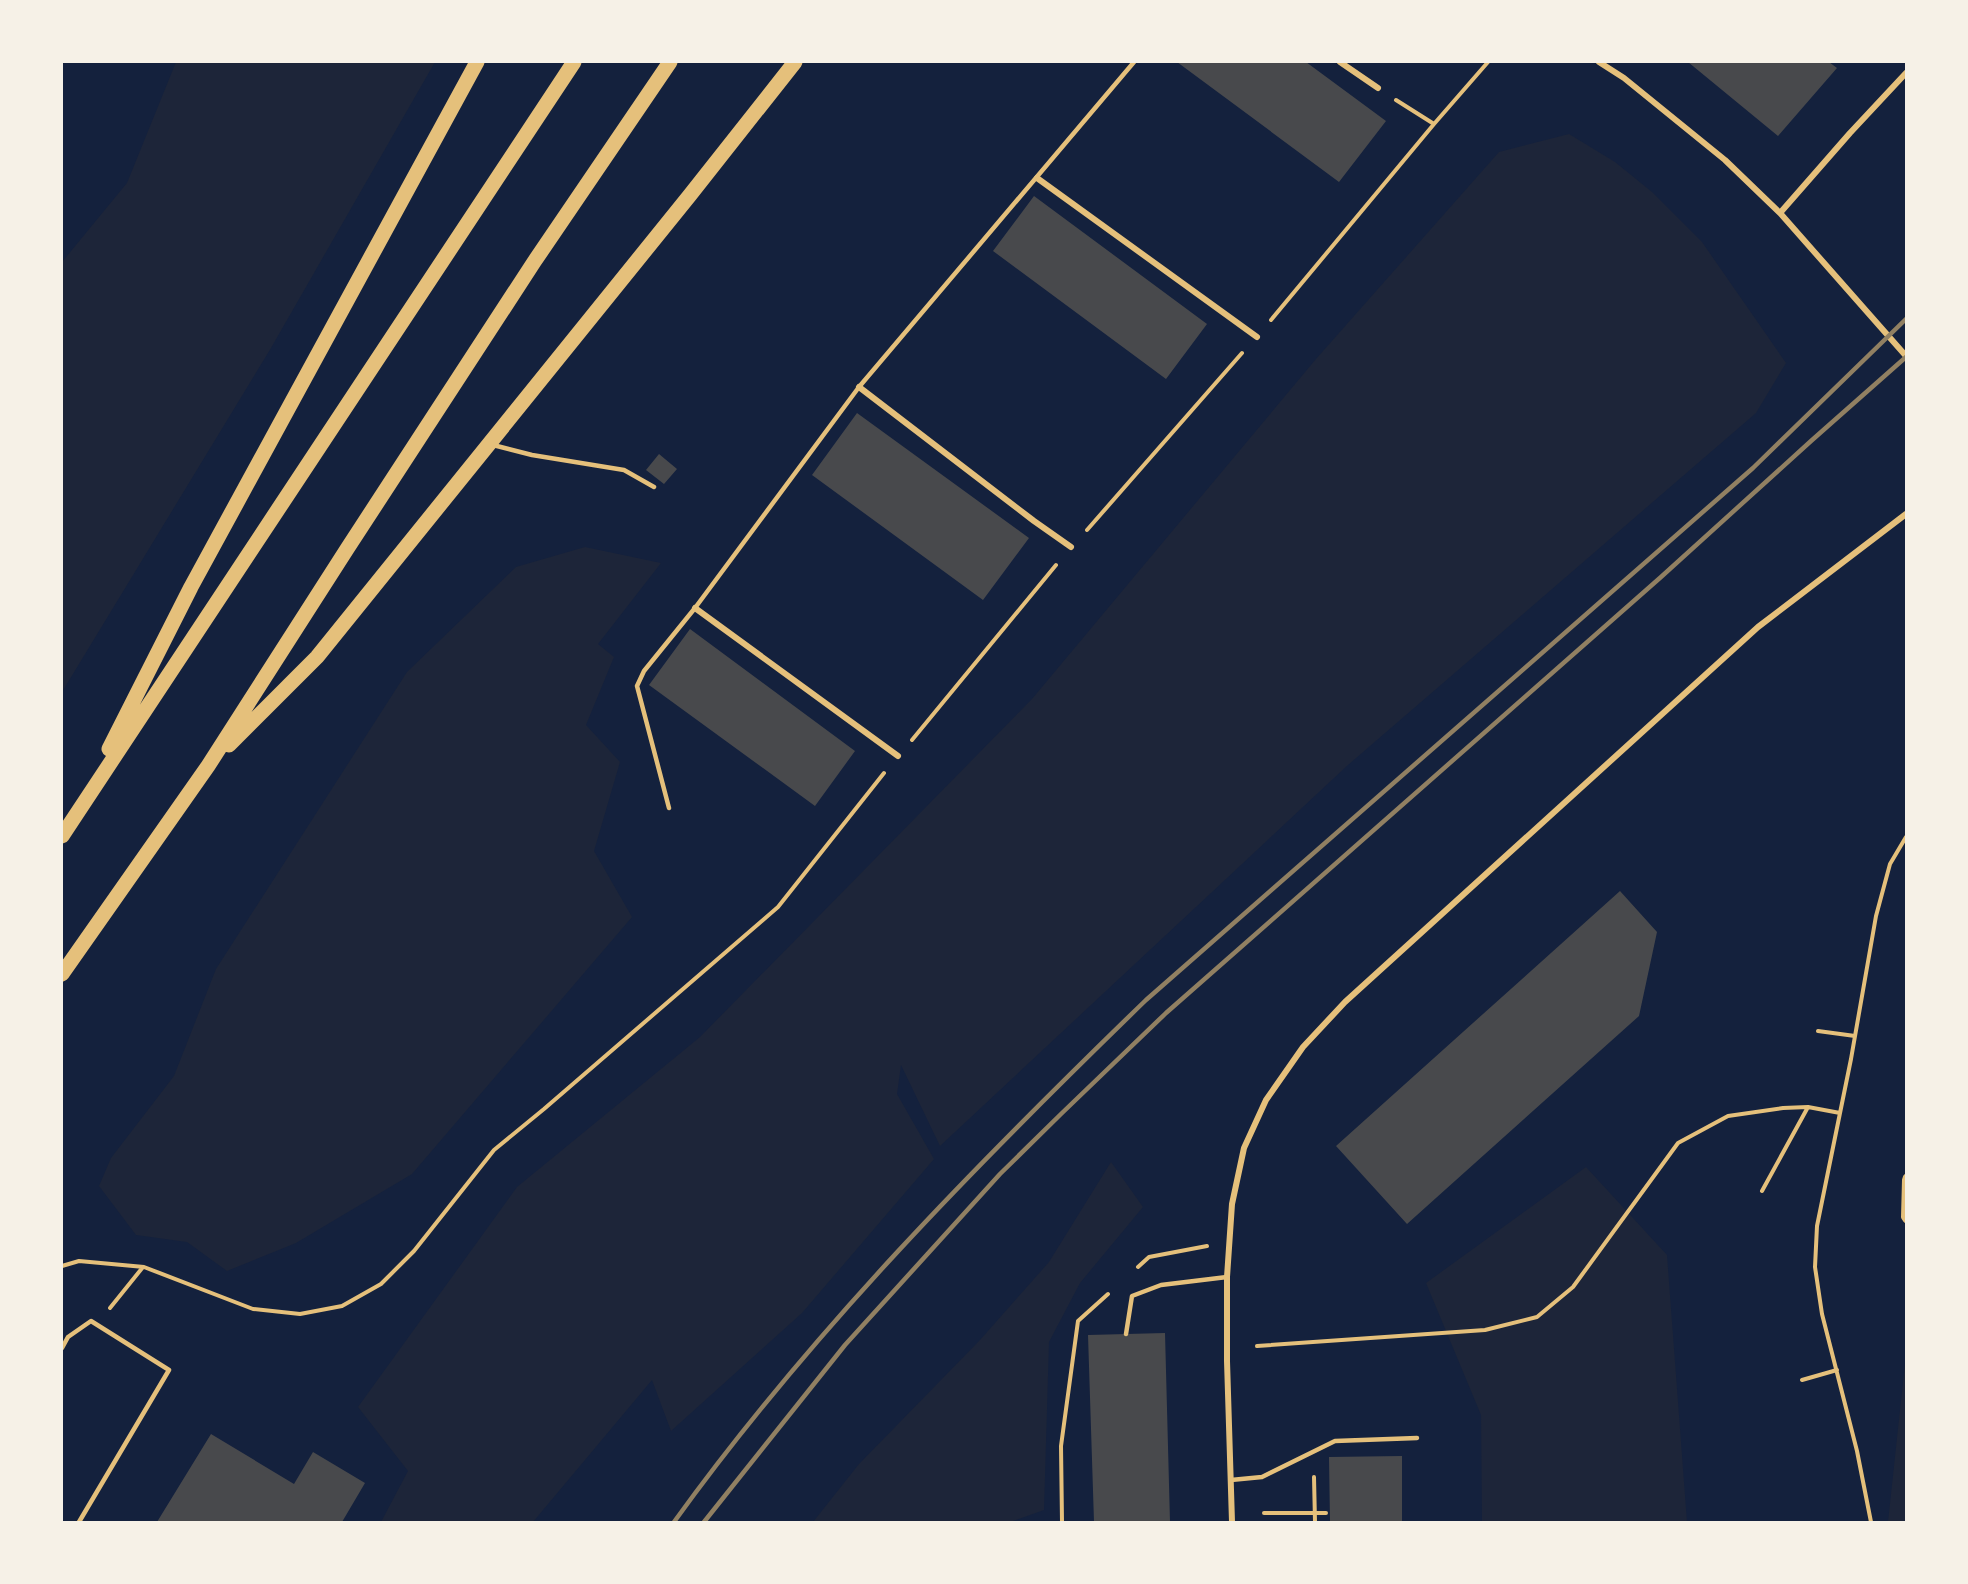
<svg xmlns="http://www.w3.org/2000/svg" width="1968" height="1584" viewBox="0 0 1968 1584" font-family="'Alegreya Sans',sans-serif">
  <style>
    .green { fill: #1d2539 }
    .building { fill: #48494c }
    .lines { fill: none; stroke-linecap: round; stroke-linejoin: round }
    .path { stroke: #e5c07b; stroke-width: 4 }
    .service { stroke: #e5c07b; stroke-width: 4.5 }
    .minor { stroke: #e5c07b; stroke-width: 6 }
    .primary { stroke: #e5c07b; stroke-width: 15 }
    .rail { stroke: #918062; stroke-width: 4.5 }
  </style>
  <rect width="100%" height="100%" fill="#14213d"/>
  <!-- green -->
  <path class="green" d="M176 62H435L271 348 62 692V262L127 183Z
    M1569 134 1615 162 1652 192 1702 242 1786 363 1756 413 1348 765 940 1146 901 1065 897 1094 934 1159 802 1313 671 1431 652 1380 533 1522H381L408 1471 358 1407 517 1187 700 1037 1032 699 1316 359 1499 152Z
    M585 547 661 563 598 644 614 657 586 725 620 762 594 851 632 917 412 1174 296 1243 227 1271 187 1242 136 1235 99 1186 111 1158 174 1076 216 969 407 672 516 567Z
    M1111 1162 1143 1207 1080 1283 1049 1342 1044 1510 1010 1522H813L859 1464 980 1340 1049 1262Z
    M1586 1167 1667 1255 1687 1522H1482L1481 1415 1426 1283Z
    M1906 1354V1522H1888Z"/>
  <!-- building -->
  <path class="building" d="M1177 62H1306L1386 121 1339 182Z
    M1688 62H1829L1837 68 1778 136Z
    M1034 196 1207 324 1166 379 993 251Z
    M857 413 1029 538 983 600 812 475Z
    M659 454 677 469 664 484 646 470Z
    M690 629 855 751 815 806 649 685Z
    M1620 891 1657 932 1639 1016 1407 1224 1336 1146Z
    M1165 1333 1170 1522H1094L1088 1335Z
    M211 1434 294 1484 313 1452 365 1483 342 1522H157Z
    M1402 1456V1522H1330L1329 1457Z"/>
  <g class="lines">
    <!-- path -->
    <path class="path" d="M1396 100 1434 124
      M1271 320 1434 124 1488 62
      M1087 530 1242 353
      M912 740 1056 565
      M1818 1031 1855 1036
      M1762 1191 1808 1107
      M62 1266 79 1261 144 1267 253 1309 300 1314 342 1306 381 1284 414 1251 494 1150 544 1109 778 907 884 773
      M1138 1267 1149 1257 1207 1246
      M110 1308 143 1267
      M1257 1346 1485 1330 1537 1317 1573 1287 1678 1143 1728 1116 1783 1108 1808 1107 1840 1113
      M1802 1380 1837 1370
      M1314 1477 1315 1522
      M1264 1513H1326
      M1062 1522 1061 1446 1078 1321 1108 1294
      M1871 1522 1857 1451 1822 1314 1815 1267 1817 1226 1851 1059 1876 916 1890 864 1906 837"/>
    <!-- service -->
    <path class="service" d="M493 445 532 455 624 470 654 487
      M669 808 637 686 644 671 695 608 859 387 1134 62
      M1126 1334 1132 1296 1161 1285 1227 1277
      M62 1348 68 1337 91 1321 169 1370 79 1522
      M1231 1480 1262 1477 1335 1441 1417 1438"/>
    <!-- minor -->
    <path class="minor" d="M1340 62 1378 88
      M1599 62 1624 78 1725 160 1780 213 1906 356
      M1037 178 1257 337
      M1780 213 1850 133 1906 73
      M859 387 1034 521 1071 547
      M695 608 898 756
      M1906 1177 1905 1180 1904 1217 1906 1220
      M1232 1522 1227 1361V1277L1232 1204 1244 1148 1266 1100 1303 1047 1345 1002 1758 627 1906 514"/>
    <!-- primary -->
    <path class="primary" d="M229 745 317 657 690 195 795 62
      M109 749 191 587 477 62
      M62 836 574 62
      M62 974 208 766 347 549 534 262 670 62"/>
    <!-- rail -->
    <path class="rail" d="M674 1522C811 1332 978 1163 1146 1000L1753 468 1906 319
      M704 1522 845 1345 1000 1174 1061 1114 1166 1013 1661 577 1811 441 1906 357"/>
  </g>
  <!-- border -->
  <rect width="1968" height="1584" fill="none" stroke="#f6f1e7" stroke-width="126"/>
</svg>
